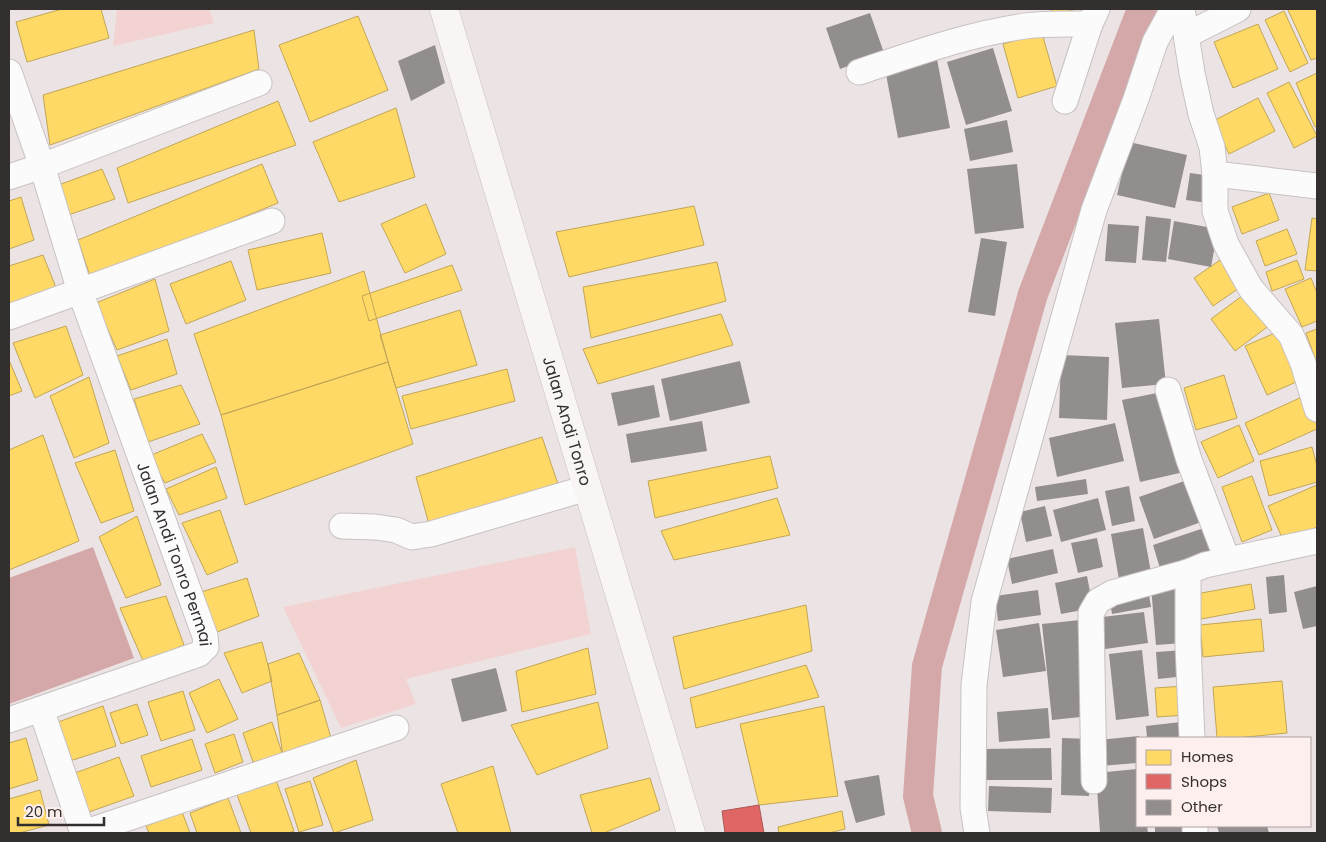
<svg xmlns="http://www.w3.org/2000/svg" width="1326" height="842" viewBox="0 0 1326 842" font-family="Poppins,sans-serif">
  <style>
    .green { fill: #f2d3d2 }
    .water { fill: #d4a8a8 }
    .homes { fill: #ffd966; stroke: #c2a656 }
    .shops { fill: #e06666; stroke: #ac5656 }
    .lines { fill: none; stroke-linecap: round; stroke-linejoin: round }
    .canal { stroke: #d4a8a8; stroke-width: 30 }
    .building { fill: #918e8d }
    .street-casing { stroke: #c7c1c1; stroke-width: 27 }
    .secondary-casing { stroke: #c7c1c1; stroke-width: 29 }
    .street { stroke: #fcfbfb; stroke-width: 25 }
    .secondary { stroke: #f9f5f5; stroke-width: 28 }
    .labels { text-anchor: middle; stroke-width: 5; stroke-linejoin: round; paint-order: stroke }
    .street-label { font-size: 16px; fill: #342f2f; stroke: #fcefee }
  </style>
  <rect width="100%" height="100%" fill="#ece4e4"/>
  <!-- green -->
  <path class="green" d="M117 9H209L214 23 113 46Z
    M575 547 591 634 406 679 416 704 341 728 283 607Z"/>
  <!-- water -->
  <path class="water" d="M93 547 134 658 9 704V578Z"/>
  <!-- homes -->
  <path class="homes" d="M62 9H101L109 38 27 62 16 22Z
    M1051 9H1078L1052 14Z
    M1291 9H1317V58L1311 60 1288 10Z
    M1284 11 1308 63 1290 72 1265 20Z
    M358 16 388 90 310 122 279 45Z
    M1258 24 1278 69 1233 88 1214 42Z
    M254 30 259 69 50 145 43 95Z
    M1042 33 1057 86 1018 98 1003 44Z
    M1317 73V126L1315 127 1296 83Z
    M1289 82 1317 136 1294 148 1267 93Z
    M1258 98 1275 131 1229 154 1213 121Z
    M278 101 296 145 128 203 117 168Z
    M396 108 415 177 339 202 313 142Z
    M262 164 278 203 91 279 78 240Z
    M102 169 115 199 68 215 56 186Z
    M1269 193 1279 220 1242 234 1232 207Z
    M21 197 34 240 9 249V201Z
    M426 204 446 254 405 273 381 224Z
    M694 206 704 245 569 277 556 232Z
    M1312 218 1317 219V271L1305 270Z
    M1287 229 1297 254 1265 266 1256 241Z
    M322 233 331 273 257 290 248 250Z
    M43 255 57 290 9 308V266Z
    M1226 256 1245 284 1213 306 1194 278Z
    M1297 260 1304 279 1272 291 1266 272Z
    M231 261 246 300 186 324 170 284Z
    M717 262 726 301 591 338 583 287Z
    M452 265 462 290 369 321 362 296Z
    M364 271 388 362 221 415 194 334Z
    M1311 278 1317 293V321L1302 327 1285 289Z
    M155 279 169 331 117 350 96 303Z
    M1250 290 1274 322 1235 351 1211 319Z
    M460 310 477 365 396 388 380 335Z
    M721 314 733 345 598 384 583 349Z
    M66 326 83 375 35 398 13 343Z
    M1284 329 1305 378 1267 395 1245 346Z
    M1317 329V364L1306 333Z
    M167 339 177 374 131 390 117 356Z
    M9 360 22 391 9 396Z
    M388 362 413 444 245 505 221 415Z
    M507 369 515 401 411 429 402 396Z
    M1224 375 1237 418 1196 430 1184 388Z
    M89 377 109 443 74 458 50 396Z
    M181 385 200 424 148 442 134 399Z
    M1304 396 1317 425V429L1259 455 1245 423Z
    M1239 425 1254 461 1218 478 1201 442Z
    M202 434 216 462 165 483 149 456Z
    M43 435 79 541 9 570V450Z
    M542 437 560 490 430 528 416 477Z
    M1312 447 1317 466V482L1269 496 1260 461Z
    M115 450 134 511 101 523 75 463Z
    M770 456 778 488 655 518 648 481Z
    M216 467 227 498 179 515 166 489Z
    M1252 476 1272 530 1242 542 1222 487Z
    M1317 485V527L1284 542 1268 506Z
    M777 498 790 535 674 560 661 531Z
    M220 510 238 562 207 575 182 523Z
    M137 516 161 585 126 598 99 537Z
    M247 578 259 616 217 632 201 592Z
    M1251 584 1255 609 1201 619 1196 594Z
    M166 596 184 645 144 663 120 608Z
    M806 605 812 651 684 689 673 637Z
    M1261 619 1264 651 1203 657 1200 625Z
    M262 642 272 681 242 693 224 653Z
    M588 648 596 694 522 712 516 671Z
    M299 653 320 700 277 715 268 664Z
    M806 665 819 697 696 728 690 698Z
    M219 679 238 719 207 733 189 693Z
    M1282 681 1287 733 1236 738H1217L1213 687Z
    M1185 686 1186 715 1157 717 1155 688Z
    M183 691 195 730 161 741 148 702Z
    M320 700 331 738 283 756 277 715Z
    M598 702 608 748 537 775 511 725Z
    M137 704 148 735 121 744 110 713Z
    M103 706 116 746 70 761 58 722Z
    M824 706 838 796 759 805 740 724Z
    M272 722 283 756 253 762 243 733Z
    M234 734 243 762 215 773 205 744Z
    M26 738 38 780 9 789V743Z
    M192 739 202 770 151 787 141 756Z
    M119 757 134 796 89 812 75 773Z
    M356 760 373 820 334 833 313 778Z
    M493 766 511 833H458L441 784Z
    M275 777 294 831 288 833H251L236 792Z
    M650 778 660 810 604 833H592L580 795Z
    M310 781 323 825 299 832 285 789Z
    M40 790 49 825 19 833H9V799Z
    M228 798 241 833H197L190 813Z
    M842 811 845 829 829 833H779L778 827Z
    M182 812 190 833H149L146 826Z"/>
  <!-- shops -->
  <path class="shops" d="M759 805 764 833H725L722 811Z"/>
  <g class="lines">
    <!-- canal -->
    <path class="canal" d="M927 833 918 796 927 666 1033 294 1142 9"/>
  </g>
  <!-- building -->
  <path class="building" d="M870 13 884 53 840 69 826 28Z
    M435 45 445 83 411 101 398 61Z
    M993 48 1012 111 966 125 947 62Z
    M937 59 950 128 898 138 885 69Z
    M1007 120 1013 152 970 161 964 129Z
    M1129 142 1187 155 1175 208 1117 195Z
    M1017 164 1024 228 975 234 967 169Z
    M1190 173 1212 176 1208 203 1186 200Z
    M1146 216 1171 219 1166 262 1142 260Z
    M1174 221 1218 229 1211 267 1168 259Z
    M1108 224 1139 226 1136 263 1105 261Z
    M981 238 1007 242 995 316 968 312Z
    M1159 319 1166 384 1122 388 1115 323Z
    M1061 355 1109 357 1107 420 1059 418Z
    M740 361 750 403 670 421 661 379Z
    M654 385 660 417 618 426 611 393Z
    M1167 391 1184 472 1140 482 1122 400Z
    M702 421 707 451 631 463 626 434Z
    M1115 423 1124 461 1057 477 1049 438Z
    M1086 479 1088 494 1037 501 1035 487Z
    M1190 479 1204 521 1154 539 1139 497Z
    M1129 486 1135 521 1112 526 1105 491Z
    M1098 498 1106 530 1061 542 1053 510Z
    M1045 506 1052 536 1026 542 1020 512Z
    M1210 526 1219 556 1162 575 1153 545Z
    M1143 528 1152 578 1120 585 1111 534Z
    M1097 538 1103 567 1078 573 1071 543Z
    M1053 549 1058 573 1012 584 1007 559Z
    M1284 575 1287 612 1269 614 1266 577Z
    M1087 576 1093 608 1061 614 1055 583Z
    M1179 585 1183 643 1156 645 1151 587Z
    M1317 586V626L1303 629 1294 592Z
    M1148 589 1151 607 1112 614 1109 596Z
    M1038 590 1041 615 998 621 995 596Z
    M1144 612 1148 643 1098 650 1094 618Z
    M1080 620 1090 716 1052 720 1042 624Z
    M1039 623 1046 671 1003 677 996 630Z
    M1142 650 1149 716 1116 720 1109 654Z
    M1184 650 1186 676 1158 679 1156 652Z
    M496 668 507 711 462 722 451 679Z
    M1048 708 1050 738 999 742 997 712Z
    M1181 722 1183 738H1147L1146 726Z
    M1139 736V738H1137V763L1100 766 1098 740Z
    M1062 738 1090 739 1089 796 1061 795Z
    M1051 748 1052 780H984V749Z
    M1137 769V826H1147L1148 833H1100L1096 773Z
    M879 775 885 815 856 823 844 781Z
    M989 786 1052 788 1051 813 988 811Z
    M1155 826H1190V833H1155Z
    M1217 826H1267L1269 833H1219Z"/>
  <g class="lines">
    <defs>
      <g id="street">
        <path d="M1182 9 1192 73 1201 114 1212 147 1215 174V211L1226 244 1251 289 1291 335 1303 363 1317 409"/>
        <path d="M1187 35 1238 9"/>
        <path id="s1" d="M9 72 42 166 80 291 205 636 206 647 199 654 9 720"/>
        <path d="M859 72C913 54 968 34 1025 26 1046 23 1068 24 1090 24"/>
        <path d="M1065 101 1090 24 1097 9"/>
        <path d="M1215 174 1317 186"/>
        <path d="M9 177 42 166 259 83"/>
        <path d="M9 317 272 221"/>
        <path d="M1168 390 1189 460 1227 559"/>
        <path d="M342 526 375 527 396 530 412 537 431 534 587 488"/>
        <path d="M1188 572V645L1192 738"/>
        <path d="M41 709 83 833 396 728"/>
        <path d="M1094 781 1091 613 1098 601 1112 593 1188 572 1205 565 1317 541"/>
        <path d="M1195 826V833"/>
        <path d="M977 833 973 808 974 685 984 602 1094 210 1136 99 1155 42 1173 9"/>
      </g>
      <g id="secondary">
        <path id="s2" d="M444 9 691 833"/>
      </g>
    </defs>
    <!-- street casing -->
    <use href="#street" class="street-casing"/>
    <!-- secondary casing -->
    <use href="#secondary" class="secondary-casing"/>
    <!-- street -->
    <use href="#street" class="street"/>
    <!-- secondary -->
    <use href="#secondary" class="secondary"/>
  </g>
  <g class="labels">
    <!-- street labels -->
    <g class="street-label">
      <text dy="6" stroke="none"><textPath href="#s2" startOffset="430">Jalan Andi Tonro</textPath></text>
      <text dy="6" stroke="none"><textPath href="#s1" startOffset="510">Jalan Andi Tonro Permai</textPath></text>
    </g>
  </g>
  <!-- border -->
  <rect width="1326" height="842" fill="none" stroke="#342f2f" stroke-width="20"/>
  <!-- legend -->
  <rect x="1136" y="737" width="175" height="90" fill="#fcefee" stroke="#aca2a2"/>
  <rect x="1146" y="750" width="25" height="15" fill="#ffd966" stroke="#aca2a2"/>
  <text x="1181" y="762" font-size="15" fill="#342f2f">Homes</text>
  <rect x="1146" y="774" width="25" height="15" fill="#e06666" stroke="#aca2a2"/>
  <text x="1181" y="787" font-size="15" fill="#342f2f">Shops</text>
  <rect x="1146" y="800" width="25" height="15" fill="#918e8d" stroke="#aca2a2"/>
  <text x="1181" y="812" font-size="15" fill="#342f2f">Other</text>
  <!-- scale -->
  <path d="M18 817v8h86v-8" fill="none" stroke="#342f2f" stroke-width="2.5"/>
  <text x="25" y="817" font-size="15" fill="#342f2f" stroke="#fcefee" stroke-width="4" paint-order="stroke">20 m</text>
</svg>
